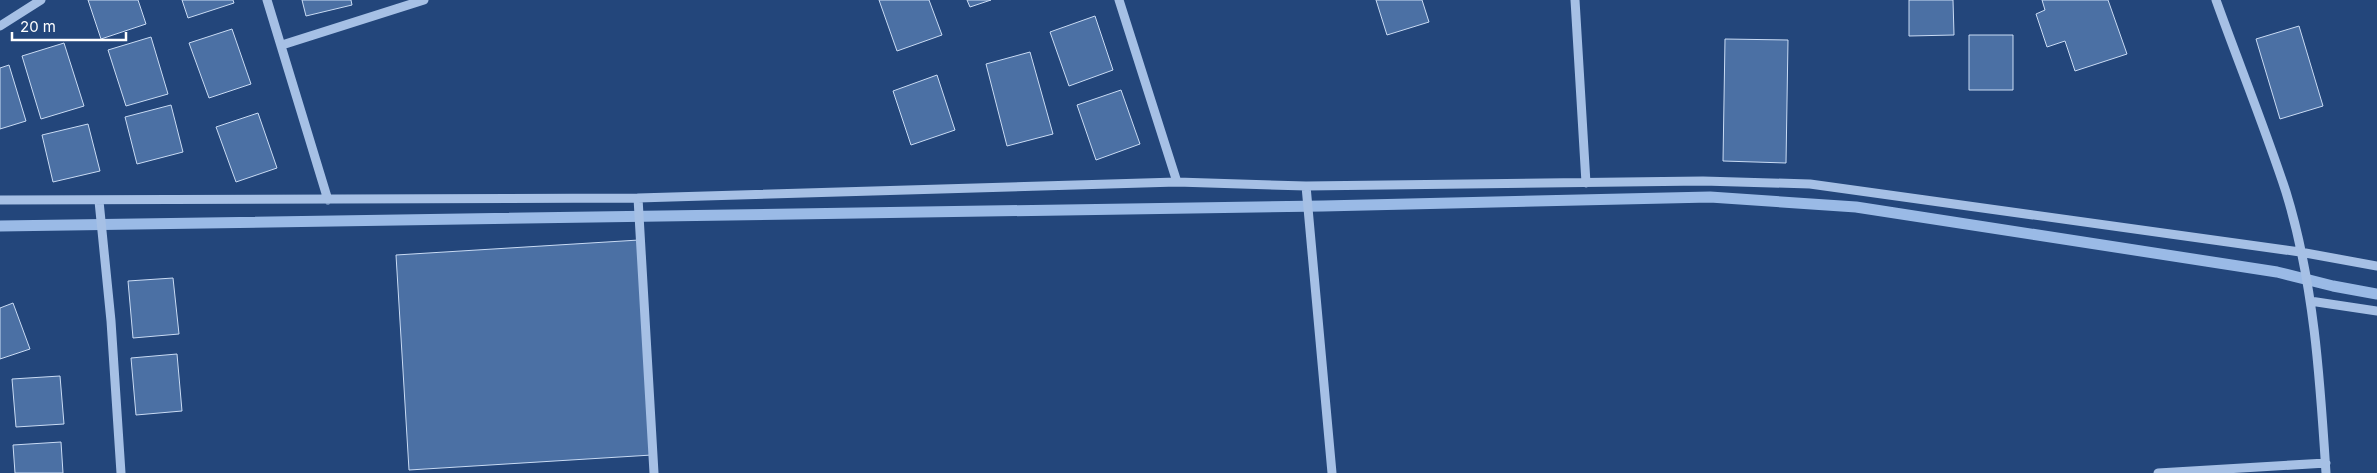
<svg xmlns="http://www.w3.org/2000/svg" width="2377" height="473" viewBox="0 0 2377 473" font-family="Inter,sans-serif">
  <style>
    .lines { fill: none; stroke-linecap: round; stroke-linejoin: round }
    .stream { stroke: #9abae6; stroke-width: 11 }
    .building { fill: #4b70a4; stroke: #c9dbf4 }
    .minor { stroke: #a6c0e5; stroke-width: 9 }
  </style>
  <rect width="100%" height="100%" fill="#23467b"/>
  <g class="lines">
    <!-- stream -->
    <path class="stream" d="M0 226 1323 206 1710 197 1856 207 2277 272 2333 286 2377 294"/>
  </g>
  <!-- building -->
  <path class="building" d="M88 0H138L146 24 101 39Z
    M182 0H233L234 3 188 18Z
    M302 0H351L352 5 306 16Z
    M879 0H929L942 35 897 51Z
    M967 0H991L970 7Z
    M1376 0H1422L1429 22 1387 35Z
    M1909 0H1953L1954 35 1909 36Z
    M2042 0H2108L2127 54 2075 71 2065 41 2047 47 2036 14 2045 10Z
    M1095 16 1113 70 1069 86 1050 32Z
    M2299 26 2323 106 2280 119 2256 39Z
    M232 29 251 84 209 98 189 43Z
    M1969 35H2013V90H1969Z
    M151 37 168 94 126 106 108 50Z
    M1725 39 1788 40 1786 163 1723 161Z
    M64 43 84 106 41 119 22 56Z
    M1030 52 1053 134 1007 146 986 64Z
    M9 65 26 121 0 129V68Z
    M937 75 955 130 911 145 893 91Z
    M1121 90 1140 144 1096 160 1077 105Z
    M171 105 183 152 137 164 125 117Z
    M258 113 277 168 236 182 216 127Z
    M88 124 100 171 53 182 42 135Z
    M639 240 652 455 409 470 396 255Z
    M173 278 179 334 133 338 128 281Z
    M13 303 30 349 0 359V308Z
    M177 354 182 411 136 415 131 358Z
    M60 376 64 424 16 427 12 379Z
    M61 442 63 473H15L13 445Z"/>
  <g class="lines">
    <!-- minor -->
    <path class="minor" d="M267 0 328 200
      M1119 0 1177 182
      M1575 0 1586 183
      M2216 0C2239 64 2265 128 2286 192 2314 283 2320 379 2326 473
      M0 26 41 0
      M282 45 424 0
      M1306 186 1332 473
      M638 198 654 473
      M0 200 638 198 1177 182 1306 186 1703 181 1810 184 2300 252 2377 266
      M99 201 111 321 121 473
      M2310 301 2377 311
      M2158 473 2326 463"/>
  </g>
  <!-- scale -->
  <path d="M12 32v8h114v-8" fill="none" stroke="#ffffff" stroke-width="2.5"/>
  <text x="20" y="32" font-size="15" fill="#ffffff" stroke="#23467b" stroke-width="4" paint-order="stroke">20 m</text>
</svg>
